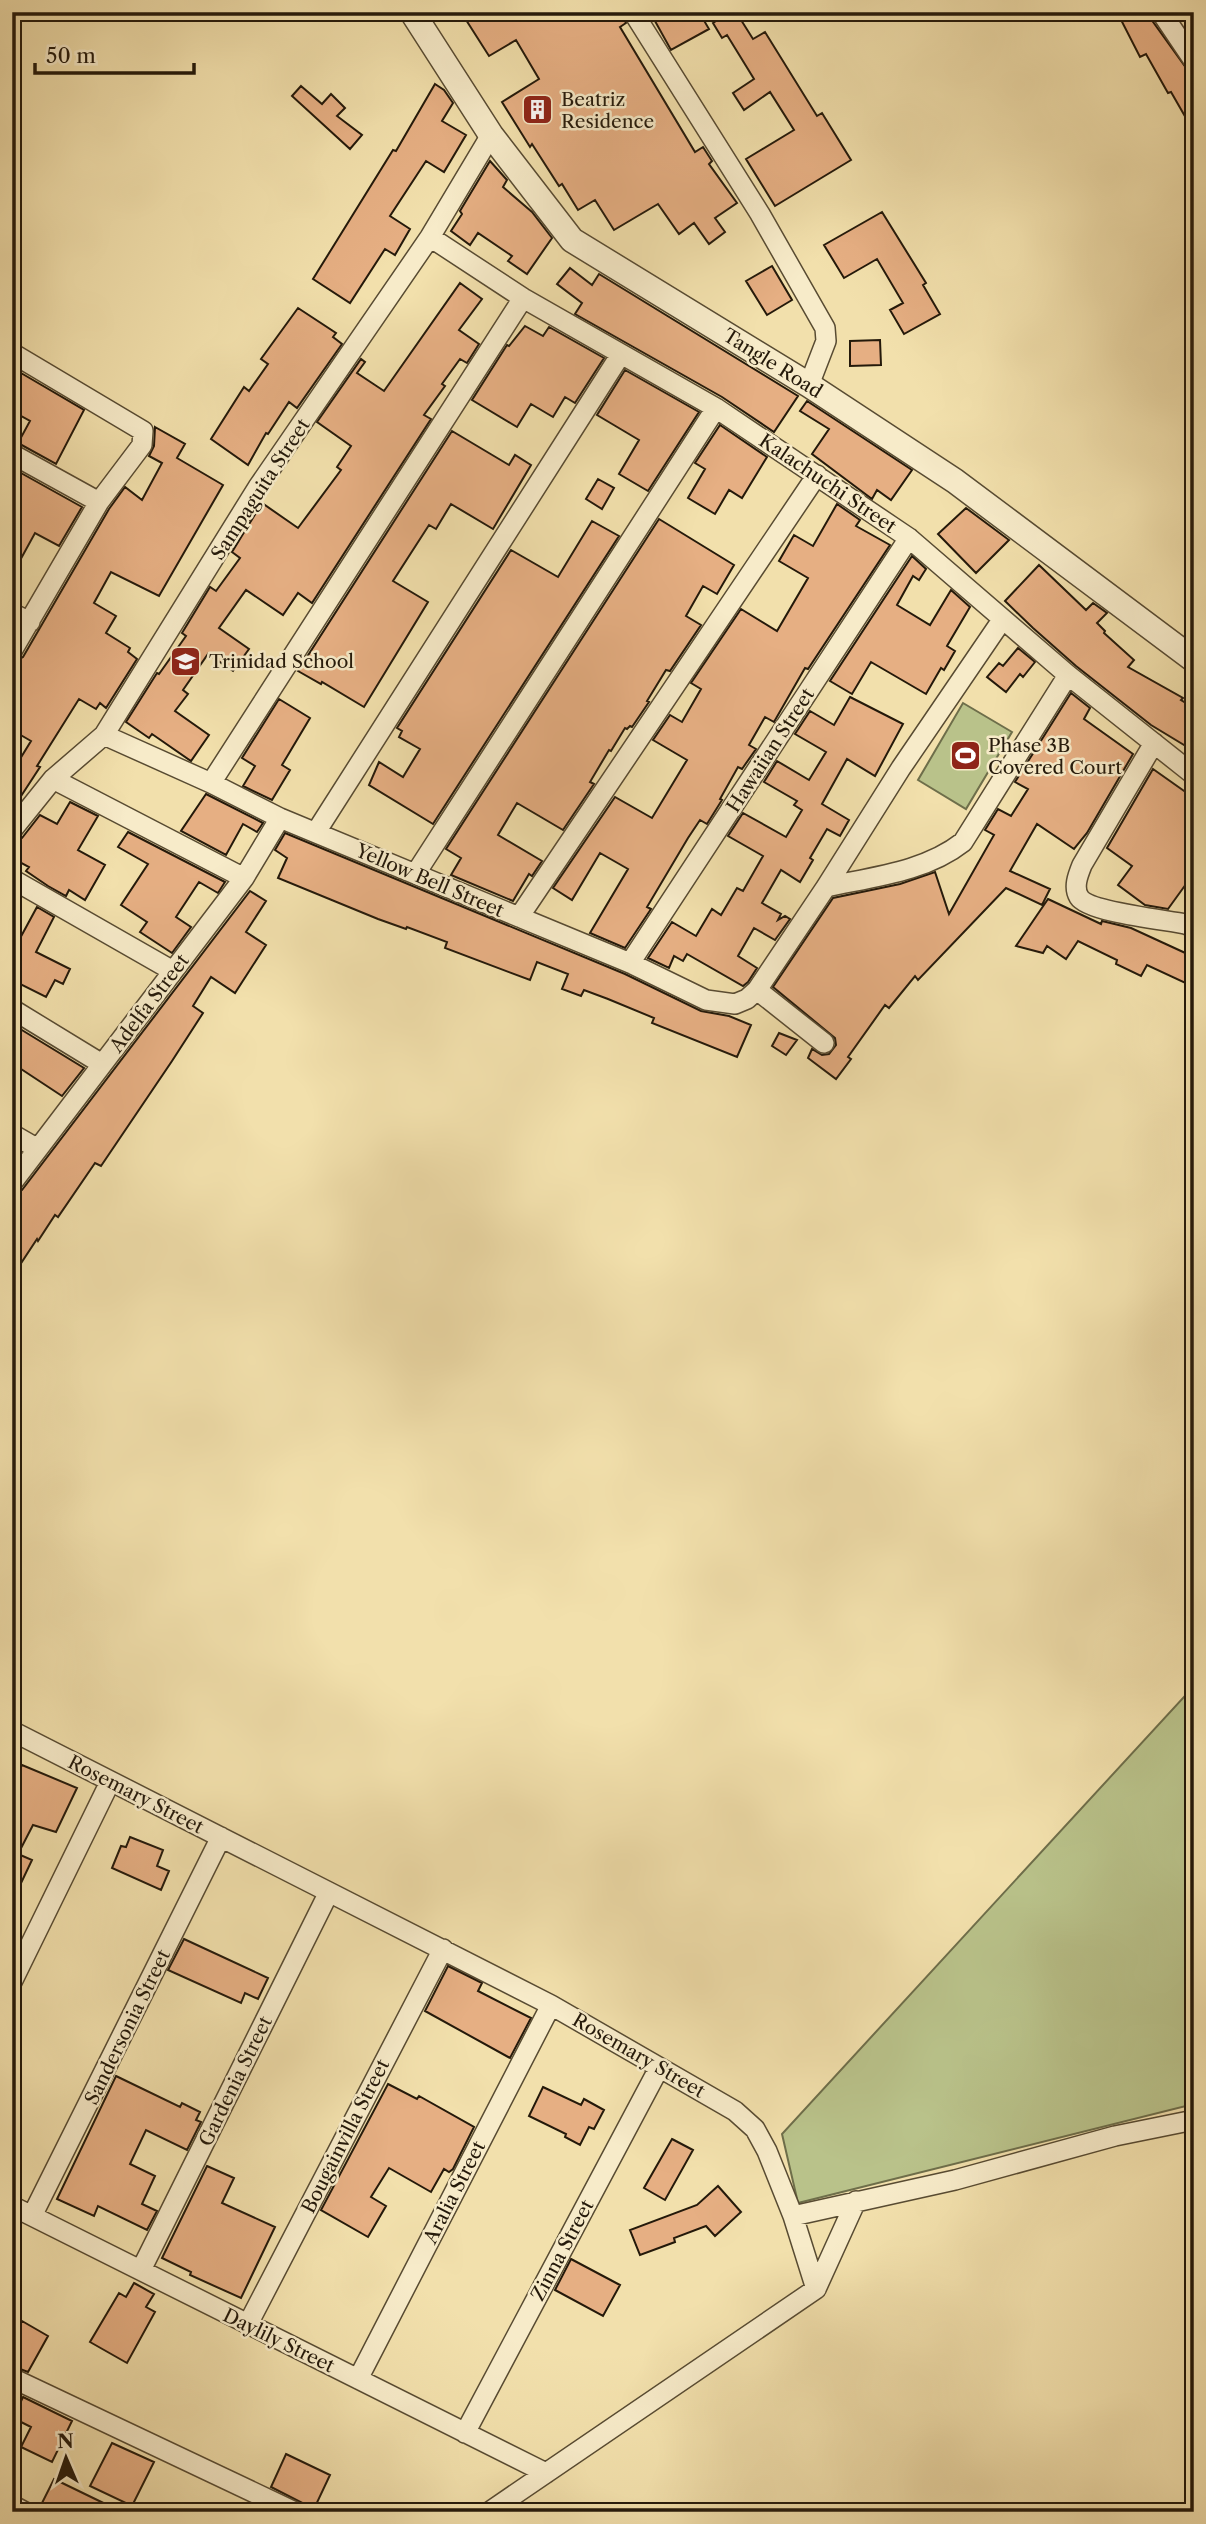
<svg xmlns="http://www.w3.org/2000/svg" width="1206" height="2524" viewBox="0 0 1206 2524" font-family="'Libre Caslon Text',serif">
  <style>
    .green { fill: #b9c28a; stroke: #6e6e4a; stroke-width: 2 }
    .building { fill: #e6af83; stroke: #24190a; stroke-width: 2 }
    .lines { fill: none; stroke-linecap: round; stroke-linejoin: round }
    .minor-casing { stroke: #584b32; stroke-width: 22 }
    .tertiary-casing { stroke: #584b32; stroke-width: 27 }
    .minor { stroke: #f7ebc9; stroke-width: 19 }
    .tertiary { stroke: #f7ebc9; stroke-width: 24 }
    .labels { text-anchor: middle; stroke-width: 5; stroke-linejoin: round; paint-order: stroke }
    .poi-label { font-size: 19px; fill: #24190a; stroke: #f7ebc9; text-anchor: start }
    .street-label { font-size: 19px; fill: #24190a; stroke: #f7ebc9 }
  </style>
  <rect width="100%" height="100%" fill="#f2e0ac"/>
  <filter id="stains"><feTurbulence type="fractalNoise" baseFrequency=".00286" numOctaves="4"/><feColorMatrix values="0 0 0 0 .2 0 0 0 0 .09 0 0 0 0 .02 0 0 0 .5 -.17"/></filter>
  <radialGradient id="worn" r=".72"><stop offset=".6" stop-color="#630" stop-opacity="0"/><stop offset="1" stop-color="#630" stop-opacity=".3"/></radialGradient>
  <!-- green -->
  <path class="green" d="M963 703 1012 732 966 809 918 780Z
    M1194 1686V2104L798 2203 782 2134Z"/>
  <!-- building -->
  <path class="building" d="M461 12H621L626 23 620 27 695 152 703 147 712 161 709 164 737 203 715 218 725 232 709 244 694 223 679 234 658 204 614 230 595 200 578 210 562 184 559 186 532 144 530 147 502 102 539 79 516 40 489 56Z
    M650 12H699L709 29 671 50Z
    M730 12H736L753 39 765 32 817 116 822 113 851 160 775 206 746 159 794 130 770 92 744 110 733 93 754 79 727 35 722 38 713 23Z
    M1117 12H1149L1151 19 1189 72 1194 81V132L1171 92 1168 93 1146 54 1140 57Z
    M435 84 444 90 453 103 442 121 466 135 444 172 426 161 390 216 410 229 395 255 385 249 350 303 313 279 393 150 396 151Z
    M301 86 322 104 331 94 345 108 337 116 362 135 350 149 292 96Z
    M490 161 507 180 503 187 532 212 552 238 527 274 508 261 512 256 478 233 470 245 451 231 462 214 460 211Z
    M882 212 926 283 923 285 940 314 904 334 890 310 903 303 877 259 844 278 824 245Z
    M772 266 792 300 767 315 746 281Z
    M570 268 592 285 599 274 798 396 774 432 722 397 575 314 582 303 557 284Z
    M460 283 482 299 459 330 479 344 467 363 460 359 442 384 445 386 424 415 431 419 312 603 298 593 283 615 246 590 219 628 249 649 233 671 208 654 183 690 188 694 175 711 209 735 191 761 152 734 149 738 126 722 157 673 159 674 186 636 182 633 210 587 216 591 240 558 232 552 262 503 298 528 341 470 337 467 351 446 317 422 361 359 365 362 357 373 384 391Z
    M298 308 336 333 333 337 342 344 297 408 289 402 268 434 266 433 248 465 211 439 244 387 249 391 268 364 261 359Z
    M525 326 543 336 549 327 604 358 575 403 565 397 553 417 531 404 517 427 472 400 507 345 509 346Z
    M880 340 881 365 850 366V341Z
    M625 370 699 412 648 491 619 474 639 440 597 415Z
    M21 373 84 410 56 464 18 443 30 421 12 411V389Z
    M807 401 912 470 891 500 877 490 872 499 812 454 829 429 800 411Z
    M720 425 767 457 742 498 729 490 715 514 688 498 705 469 695 463Z
    M155 427 185 444 177 458 223 485 159 596 111 572 94 603 116 616 106 633 130 648 128 652 137 659 106 708 100 703 96 709 79 699 37 766 40 767 12 810V772L31 741 12 730V663L23 657 109 509 125 487 142 500 162 463 149 456 154 446Z
    M452 431 509 465 515 455 531 465 493 529 451 504 436 529 429 525 393 581 428 602 364 707 322 682 321 684 298 671Z
    M12 468 82 507 59 546 35 533 12 575Z
    M598 479 614 488 602 509 586 499Z
    M837 504 860 520 856 526 890 545 808 669 805 668 774 722 765 717 749 745 756 749 742 769 738 767 720 799 722 800 707 824 700 820 688 838 647 907 651 909 625 948 590 933 628 869 600 853 572 900 553 888 615 797 652 818 687 760 653 740 670 715 682 722 701 689 691 683 741 609 777 631 808 578 779 561 794 535 813 546Z
    M966 508 1009 540 976 573 938 534Z
    M659 519 734 565 717 594 703 586 686 616 701 625 670 671 666 670 647 701 649 702 632 727 630 726 627 729 625 728 611 751 609 750 590 782 594 784 563 830 517 803 498 835 542 861 532 876 529 874 513 901 451 875 461 858 446 849Z
    M592 521 619 536 433 824 369 785 379 762 403 777 420 749 399 737 402 731 397 728 511 550 558 577Z
    M912 556 926 569 919 580 913 576 897 605 930 625 951 590 970 607 947 646 955 651 944 670 941 668 926 694 871 662 852 694 830 681Z
    M1039 565 1086 610 1093 603 1107 613 1097 623 1105 631 1104 633 1134 660 1128 667 1183 698 1181 700 1194 708V751L1151 725 1076 666 1033 628 1005 601Z
    M1018 648 1035 662 1023 677 1020 674 1006 692 987 677 999 663 1003 666Z
    M1071 693 1090 708 1084 719 1133 754 1087 833 1074 849 1037 824 1010 871 1050 889 1042 905 1006 888 918 980 915 976 889 1008 885 1005 848 1057 851 1059 836 1079 808 1058 812 1049 822 1055 829 1054 836 1045 835 1038 773 987 833 898 900 884 935 872 949 914 994 835 985 830 998 809 1011 816 1028 789 1015 782Z
    M850 697 903 724 875 776 847 759 822 804 849 820 840 836 827 829 810 858 813 860 800 882 781 870 762 903 781 914 778 920 785 916 790 919 775 940 754 928 738 956 757 968 748 982 743 986 687 954 683 961 674 956 669 968 648 958 672 922 696 936 712 909 721 915 737 888 743 891 763 856 728 836 743 813 786 837 802 810 794 805 797 801 764 782 777 761 809 780 826 752 795 734 810 711 834 725Z
    M279 699 310 718 282 765 290 770 272 800 243 786 255 766 242 758Z
    M1153 769 1194 798V873L1168 909 1145 905 1118 885 1132 866 1107 848Z
    M206 794 263 823 257 832 243 824 226 855 181 831Z
    M70 802 98 816 78 850 105 865 85 900 69 890 66 896 48 886 26 871 29 867 12 858V842L22 838 40 815 57 824Z
    M128 832 225 882 218 893 199 882 176 917 191 927 172 953 140 932 147 922 121 905 148 864 118 847Z
    M285 833 625 974 701 1011 729 1016 751 1025 737 1057 652 1023 654 1018 608 999 584 990 581 996 562 989 568 974 537 962 530 980 445 948 447 942 407 927 406 929 378 919 278 878 287 858 275 850Z
    M250 891 266 901 246 932 266 945 235 993 211 977 193 1006 203 1013 172 1061 101 1166 95 1163 58 1217 55 1215 38 1241 37 1239 12 1277V1195L22 1190Z
    M1048 899 1101 924 1102 921 1131 928 1194 957V987L1147 965 1141 976 1116 964 1117 960 1078 941 1066 959 1047 946 1043 953 1016 946Z
    M37 907 54 917 36 952 70 969 63 984 55 980 46 997 12 980V940L18 942Z
    M12 1024 84 1068 62 1096 12 1063Z
    M779 1033 797 1040 786 1055 772 1046Z
    M22 1765 77 1788 56 1832 33 1825 18 1854 32 1860 12 1902V1784Z
    M130 1837 163 1850 157 1866 169 1871 161 1890 112 1868 121 1846 126 1847Z
    M184 1939 268 1978 258 1999 245 1993 241 2003 168 1970Z
    M448 1966 482 1983 478 1991 531 2018 510 2058 425 2011Z
    M116 2076 180 2107 182 2103 200 2112 196 2120 201 2122 187 2150 146 2130 130 2164 155 2176 142 2204 157 2211 147 2230 98 2206 94 2216 57 2199Z
    M388 2084 417 2099 419 2096 474 2127 453 2169 449 2172 444 2169 431 2192 389 2168 371 2197 386 2206 368 2237 321 2210Z
    M543 2087 581 2105 584 2099 604 2110 594 2129 589 2127 580 2145 565 2137 566 2134 529 2116Z
    M672 2139 693 2150 665 2200 644 2188Z
    M207 2166 234 2178 222 2203 275 2227 241 2298 190 2275 191 2272 162 2258Z
    M718 2186 741 2212 715 2236 706 2226 674 2238 675 2242 640 2255 630 2230 697 2205Z
    M571 2259 620 2285 603 2316 555 2290Z
    M134 2283 154 2294 146 2307 155 2312 127 2363 90 2342 119 2293 126 2297Z
    M22 2321 48 2336 28 2372 12 2366V2339Z
    M23 2397 72 2421 52 2462 21 2447 31 2427 13 2418Z
    M112 2443 154 2462 132 2506 90 2486Z
    M286 2454 330 2475 314 2509 271 2487Z
    M54 2479 122 2512H56L41 2505Z"/>
  <g class="lines">
    <defs>
      <path id="minor" d="M633 12 760 214 825 328 826 341 809 385
        M1161 12 1194 61
        M430 237 523 298 716 408 909 538 1068 675 1194 775
        M12 353 143 431 142 445 99 502 12 651
        M12 454 99 502
        M12 613 30 622
        M104 735 211 783 280 818 630 963 706 1000 735 1004 747 999 757 990 826 887 901 768 1002 620
        M1154 743 1082 865C1078 875 1073 887 1079 897 1088 912 1166 920 1185 924L1194 927
        M53 779 244 878
        M211 783 523 298
        M12 830 53 779 104 735 258 487 430 237 491 135
        M316 832 621 354
        M416 873 716 408
        M12 879 173 971
        M826 887C872 877 925 872 963 842L1068 675
        M519 917 817 475
        M630 963 909 538
        M757 990 824 1043
        M12 1009 102 1064
        M12 1134 38 1149
        M12 1183 244 878 280 818
        M12 1731 551 2005 735 2111 755 2129 767 2151 793 2216 816 2289 489 2512
        M12 1982 110 1782
        M12 2206 546 2473
        M32 2216 221 1837
        M793 2216 955 2180 1115 2136 1194 2120
        M141 2270 329 1892
        M816 2289 856 2201
        M248 2324 443 1949
        M12 2378 295 2512
        M358 2379 551 2005
        M465 2433 659 2068
        M12 2505 25 2512"/>
      <path id="tertiary" d="M412 12 491 135 572 240 809 385 955 481 1194 660"/>
    </defs>
    <!-- minor casing -->
    <use href="#minor" class="minor-casing"/>
    <!-- tertiary casing -->
    <use href="#tertiary" class="tertiary-casing"/>
    <!-- minor -->
    <use href="#minor" class="minor"/>
    <!-- tertiary -->
    <use href="#tertiary" class="tertiary"/>
  </g>
  <!-- icons -->
  <defs>
    <symbol id="building-square" viewBox="-11 -11 22 22"><rect x="-9" y="-9" width="18" height="18" rx="4" fill="#8f2418" stroke="#f7ebc9"/><path d="M-4-6H4V6H1V3H-1V6H-4ZM-2.5-4.3h1.7v1.8h-1.7ZM.8-4.3h1.7v1.8H.8ZM-2.5-1h1.7V.8h-1.7ZM.8-1h1.7V.8H.8Z" fill="#fff"/></symbol>
    <symbol id="school-square" viewBox="-11 -11 22 22"><rect x="-9" y="-9" width="18" height="18" rx="4" fill="#8f2418" stroke="#f7ebc9"/><path d="M0-5L7-2L0 1L-7-2ZM-4 1L0 2.5L4 1V4Q0 6-4 4Z" fill="#fff"/></symbol>
    <symbol id="stadium-square" viewBox="-11 -11 22 22"><rect x="-9" y="-9" width="18" height="18" rx="4" fill="#8f2418" stroke="#f7ebc9"/><path d="M0-5a6.5 5 0 1 0 0 10a6.5 5 0 1 0 0-10ZM-3.5-1.8h7v3.6h-7Z" fill="#fff"/></symbol>
  </defs>
  <g fill-rule="evenodd">
    <use href="#building-square" x="520" y="92" width="35" height="35"/>
    <use href="#school-square" x="168" y="644" width="35" height="35"/>
    <use href="#stadium-square" x="948" y="738" width="35" height="35"/>
  </g>
  <g class="labels">
    <!-- poi labels -->
    <g class="poi-label">
      <text x="561" y="106">Beatriz<tspan x="561" dy="22">Residence</tspan></text>
      <text x="209" y="668">Trinidad School</text>
      <text x="988" y="752">Phase 3B<tspan x="988" dy="22">Covered Court</tspan></text>
    </g>
    <!-- street labels -->
    <g class="street-label">
      <text transform="translate(773 363) rotate(32)" y="7">Tangle Road</text>
      <text transform="translate(828 483) rotate(34)" y="7">Kalachuchi Street</text>
      <text transform="translate(260 489) rotate(-57)" y="7">Sampaguita Street</text>
      <text transform="translate(770 750) rotate(-57)" y="7">Hawaiian Street</text>
      <text transform="translate(430 880) rotate(23)" y="7">Yellow Bell Street</text>
      <text transform="translate(149 1003) rotate(-53)" y="7">Adelfa Street</text>
      <text transform="translate(136 1794) rotate(27)" y="7">Rosemary Street</text>
      <text transform="translate(127 2027) rotate(-64)" y="7">Sandersonia Street</text>
      <text transform="translate(639 2055) rotate(30)" y="7">Rosemary Street</text>
      <text transform="translate(235 2081) rotate(-64)" y="7">Gardenia Street</text>
      <text transform="translate(345 2136) rotate(-63)" y="7">Bougainvilla Street</text>
      <text transform="translate(454 2192) rotate(-63)" y="7">Aralia Street</text>
      <text transform="translate(562 2250) rotate(-62)" y="7">Zinna Street</text>
      <text transform="translate(279 2340) rotate(26)" y="7">Daylily Street</text>
    </g>
  </g>
  <!-- margin -->
  <rect width="1206" height="2524" fill="none" stroke="#f2e0ac" stroke-width="42"/>
  <rect x="14" y="14" width="1178" height="2496" fill="none" stroke="#24190a" stroke-width="3.5"/>
  <rect x="21" y="21" width="1164" height="2482" fill="none" stroke="#24190a" stroke-width="2"/>
  <!-- north arrow -->
  <g transform="translate(66 2458) rotate(358)" stroke="#f7ebc9" stroke-width="5" paint-order="stroke">
  <path d="M0-5L12 26L0 18L-12 26Z" fill="#24190a"/>
  <text y="-10" font-size="19" font-weight="bold" text-anchor="middle" fill="#24190a">N</text>
  </g>
  <!-- scale -->
  <path d="M35 63v10h159v-10" fill="none" stroke="#24190a" stroke-width="3.5"/>
  <text x="46" y="63" font-size="21" fill="#24190a" stroke="#f7ebc9" stroke-width="5" paint-order="stroke">50 m</text>
  <rect width="100%" height="100%" filter="url(#stains)"/>
  <rect width="100%" height="100%" fill="url(#worn)"/>
</svg>
